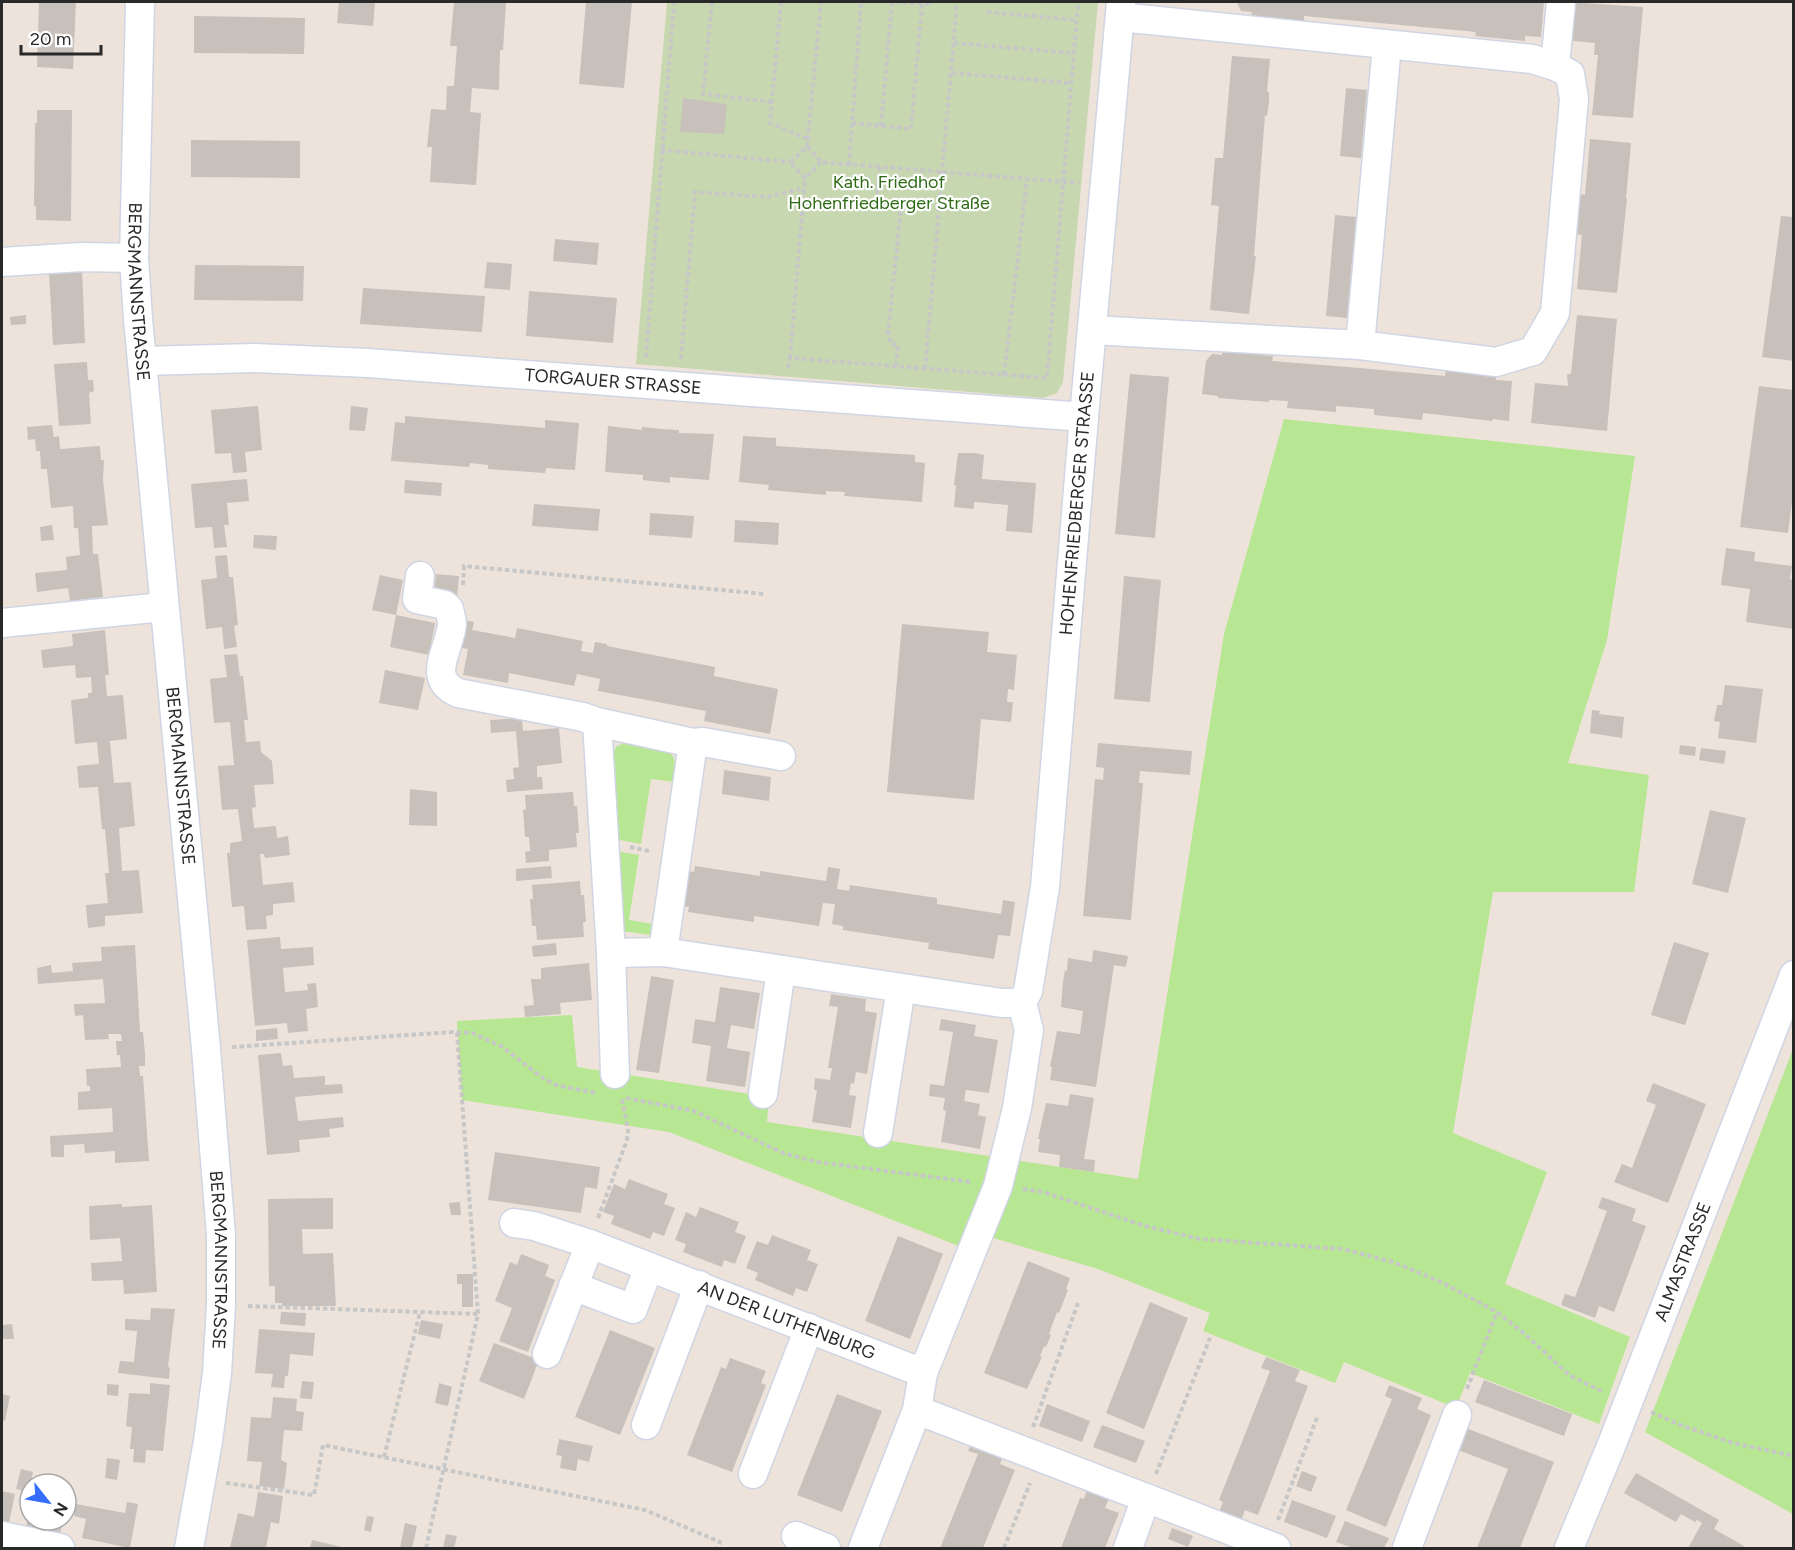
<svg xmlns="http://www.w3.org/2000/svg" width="1795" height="1550" viewBox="0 0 1795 1550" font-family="Figtree,sans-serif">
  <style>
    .green { fill: #b7e792 }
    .cemetery { fill: #c7d8b0 }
    .building { fill: #c8c0ba }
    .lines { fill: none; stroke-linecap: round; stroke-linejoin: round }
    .minor-casing { stroke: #cfd5e3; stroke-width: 31 }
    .path { stroke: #c7c7c7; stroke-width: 4; stroke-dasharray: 4.5 3; stroke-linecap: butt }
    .minor { stroke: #fff; stroke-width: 28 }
    .labels { text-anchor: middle; stroke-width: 4.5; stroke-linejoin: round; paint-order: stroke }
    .park-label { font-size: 18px; fill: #2f6b15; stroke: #fff }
    .street-label { font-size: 18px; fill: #292929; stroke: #fff }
  </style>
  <rect width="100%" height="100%" fill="#ede3da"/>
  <!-- green -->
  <path class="green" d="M1284 419 1635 456 1607 640 1568 763 1649 775 1634 892H1493L1453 1133 1547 1172 1505 1284 1630 1337 1599 1424 1470 1373 1456 1408 1344 1362 1335 1383 1203 1331 1210 1313 1098 1269 990 1237 964 1248 669 1132 462 1100 457 1021 572 1015 577 1067 769 1097 767 1122 1138 1179 1224 634Z
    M629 742 668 750C678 760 676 770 675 782L651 779 641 844 614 839 610 757 617 746Z
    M615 851 639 855 629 920 653 924 651 935 621 931Z
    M1793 1049V1514L1645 1432Z"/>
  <!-- cemetery -->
  <path class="cemetery" d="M667 2H1098L1063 382 1057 393 1043 398 636 364Z"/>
  <!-- building -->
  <path class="building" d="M39 2H76L73 69 37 67Z
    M339 2H375L373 26 337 23Z
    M454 2H506L503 50H500L499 90 472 88 470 112 481 113 476 185 430 182 432 147H427L431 109 446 110 447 86H454L457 46H450Z
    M586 2H632L624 88 579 84Z
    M1237 2H1544L1541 37 1525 36V41L1475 36 1476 32 1304 16V21L1251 16 1252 12 1241 11Z
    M1567 2 1643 7 1633 118 1592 115 1598 55H1594L1595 43 1564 40Z
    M194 16 305 18 304 54 194 53Z
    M1232 56 1270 59 1267 91 1269 92V103L1267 116 1265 115 1254 256H1256L1249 314 1210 310 1219 206 1211 205 1213 181 1215 158H1223Z
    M1346 88 1367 90 1361 158 1340 156Z
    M683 98 727 104 724 134 680 132Z
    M37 110H72L71 221 36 220V206H34L35 123H37Z
    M1590 139 1631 143 1626 198 1627 199 1617 293 1577 289 1582 235 1577 234 1580 194 1585 195Z
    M191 140 300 141V178L191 177Z
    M1335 215 1356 217 1347 318 1326 316Z
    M1781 216 1794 217V361L1762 357Z
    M555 239 599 243 597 265 553 261Z
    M487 262 512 264 510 290 484 288Z
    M195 265 304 266 303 301 194 300Z
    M82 270 85 343 53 345 49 272Z
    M363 288 485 296 482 332 360 324Z
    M529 291 617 298 613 343 526 336Z
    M26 315V324L11 325 10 317Z
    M1577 315 1617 319 1607 431 1531 423 1535 383 1568 386 1567 374H1571Z
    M1222 351 1273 356 1272 361 1360 368 1445 376 1446 370 1496 375V380L1512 381 1509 421 1493 419 1492 421 1423 413 1422 420 1374 415V409L1336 406V412L1287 408 1288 401 1269 400V402L1218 398V396L1202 394 1206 361 1212 354 1222 355Z
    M87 362 88 380H93L94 391 89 393 91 424 59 426 54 364Z
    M1130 374 1169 377 1155 538 1115 534Z
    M1759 386 1794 390V487L1788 533 1740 527Z
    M258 406 262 450 245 452 247 472 233 473 231 453 215 454 211 410Z
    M351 406 368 408 365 431 349 430Z
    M405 416 545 428V420L579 423 575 470 546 468 545 473 488 469V465L470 463 469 467 391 461 395 422 405 423Z
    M52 425 54 437 59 436 60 449 100 446 101 460H104L103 480 108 525 92 526 93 554H98L103 597 70 601 68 588 37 592 35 573 67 570 66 557 80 555 78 528H74L73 506 51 508 47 469H41L40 451H36L35 439 28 440 27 427Z
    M608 426 642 430V427L661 429 679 430V433L714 434 709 480 670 477V483L643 480V475L605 472Z
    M743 436 776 438V446L915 455V462L925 463 922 502 844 496 845 492 826 491V495L768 490 769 485 739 482Z
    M958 453H975L984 455 982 479 1036 483 1032 533 1006 531 1008 505 974 502V509L954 507 956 485H954Z
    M247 479 249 501 227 503 229 525H224L227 547 214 548 212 527 195 528 191 484Z
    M405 480 442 483 441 496 404 493Z
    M534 504 600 509 598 531 532 526Z
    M650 513 694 516 692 538 649 535Z
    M735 520 779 523 778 545 734 542Z
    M52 525 54 540 41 541 40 527Z
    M254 535 277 536 276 550 253 548Z
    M1726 548 1755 552 1754 561 1792 566 1790 579 1794 580V629L1746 622 1750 589 1721 585Z
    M227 555 229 577H233L238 625 234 626 237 647 224 649 222 627 206 629 201 580 217 578 215 556Z
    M436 574 459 576 457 598 434 595Z
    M380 575 403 580 396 615 435 623 429 655 390 647 396 615 372 610Z
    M1124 576 1161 580 1150 702 1114 699Z
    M462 620 474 622 472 630 515 638 517 628 583 641 581 651 593 653 595 642 607 644V646L715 667 714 676 778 689 770 734 704 721 706 711 598 691 600 679 577 674 574 686 509 673 508 683 463 675 468 649 457 647Z
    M902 624 989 632 987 652 1017 655 1014 690 1008 689 1007 702H1013L1011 722 981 719 974 800 887 792Z
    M105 630 109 675H105L107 696 123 695 127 739 110 741 114 783 131 782 135 826 119 828 122 871 139 870 143 913 105 916V926L88 928 86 905 108 903 105 873H109L105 829H102L98 787 79 788 77 766 99 764 97 742 75 744 71 700 88 698V693H92L91 677 76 678 75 665 43 668 41 650 73 646 72 634Z
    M237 654 240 676H243L248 720H244L246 742 260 741 261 752 272 761 274 784 254 785 256 807 252 808 254 828 276 826 277 838 288 836 290 855 265 858 264 854H260L263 885 293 882 295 902 273 904V915L266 916 267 929 246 930 244 906 232 907 227 853H230V843L242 841 238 809 222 810 218 766 234 765 230 722 214 723 210 679 227 677 224 655Z
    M385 670 425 678 418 710 379 703Z
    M1725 685 1763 689 1756 743 1718 738 1720 722 1714 721 1717 705H1722Z
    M1592 710 1600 711 1599 714 1624 717 1622 738 1590 733Z
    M522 718 523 731 559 728 562 763 537 766V777H542L543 789 507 792 506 780 514 779 513 768 519 767 516 731 491 733 490 720Z
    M1098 743 1192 751 1190 775 1140 771 1139 783H1143L1131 920 1083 916 1095 779 1103 780 1104 768 1096 767Z
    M1680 745 1696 747 1695 756 1679 754Z
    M1701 748 1726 751 1724 764 1699 760Z
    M724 770 771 777 769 801 722 794Z
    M410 789 437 792V826L409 825Z
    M573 792 574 806H577L578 819 579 833H576L577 847 549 850V861L526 863 525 852 530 851 529 837H525L523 810 526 809 525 795Z
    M1710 810 1746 818 1728 893 1692 884Z
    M551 866 552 878 516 881V869Z
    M695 866 760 876V871L826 881 828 867 840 869 837 889 849 891 850 885 937 898V904L1001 914 1003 900 1015 902 1010 936 998 935 994 959 928 949 929 943 843 930V926L832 924 835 904 823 903 819 926 754 916V922L688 912 689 907 677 905 682 870 694 872Z
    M580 881 581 895H584L586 922H583L584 937 537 940 536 926H532L530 899H533L532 885Z
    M280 937 281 949 313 947 314 965 283 968 285 992 308 990 307 984 316 983 318 1007 306 1009 308 1031 288 1033 287 1023 255 1026 247 940Z
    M1674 942 1709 953 1685 1025 1651 1015Z
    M556 943 557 955 533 957 532 946Z
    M135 945 140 1032H143L145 1054V1066H139L140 1076H143L149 1161 115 1163V1151L85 1153 84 1144 64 1145V1157H51L50 1136 113 1132 112 1108 78 1110V1092L90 1091V1086H87L86 1069 121 1067 120 1055H117L116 1041H122L121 1034H108L109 1039 85 1040 83 1015 75 1016 74 1004 105 1003 103 979 38 984 37 968 51 965 52 973 73 971 72 963 102 961 101 947Z
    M1093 950 1128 956 1126 967 1114 965 1096 1087 1050 1080 1052 1067H1050L1057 1031 1080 1034 1083 1011 1061 1007 1063 982 1065 970 1067 971 1068 958 1092 962Z
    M589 963 592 1000 560 1003 561 1014 525 1017 524 1006 534 1005 531 979H541V968Z
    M651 976 674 980 659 1073 636 1070Z
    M720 987 760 993 754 1029 731 1025 727 1048 750 1052 745 1087 706 1081 711 1046 692 1043 695 1019 715 1022Z
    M831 994 866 999 865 1011 877 1013 867 1074 856 1072 854 1084 851 1083 849 1095 856 1096 851 1128 812 1122 817 1090H814L815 1078 830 1080 832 1068H828L838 1007 829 1006Z
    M941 1019 976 1025 974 1036 998 1040 989 1093 966 1090 964 1101 980 1104 978 1115 986 1117 980 1149 941 1142 946 1111 943 1110 945 1098 929 1096 930 1084 944 1086 953 1032 939 1030Z
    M277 1028 278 1039 256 1041V1030Z
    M281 1053 283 1066 292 1065 294 1078 325 1076V1085L342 1084 343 1093 295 1097 298 1121 343 1117 344 1127 329 1129 330 1137 299 1140 300 1152 267 1155 258 1055Z
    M1653 1083 1706 1104 1668 1203 1614 1182 1622 1164 1632 1168 1644 1136 1656 1105 1646 1101Z
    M1070 1094 1094 1098 1084 1159 1095 1160 1094 1172 1059 1167 1060 1155 1038 1152 1040 1139H1038L1046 1103 1068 1106Z
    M495 1152 600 1167 597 1189 585 1187 581 1213 488 1200Z
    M629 1179 668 1194 664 1204 675 1208 664 1236 653 1232 650 1239 611 1224 614 1216 603 1212 614 1184 625 1189Z
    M1602 1197 1636 1209 1632 1221 1646 1226 1614 1312 1599 1306 1595 1318 1561 1305 1565 1294 1575 1297 1583 1276 1607 1211 1598 1208Z
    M333 1198V1229H302L303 1254 333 1253 336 1306H282V1303H275V1286H269L268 1199Z
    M460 1202 461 1215H451L449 1203Z
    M122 1204V1207L152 1205 157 1292 124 1294 123 1280 92 1281 91 1263 122 1261 120 1238 90 1240 89 1206Z
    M700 1207 739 1222 735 1232 746 1236 735 1264 724 1260 722 1267 683 1252 686 1244 675 1240 686 1212 696 1217Z
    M772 1235 811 1250 807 1260 818 1264 807 1292 796 1288 793 1296 755 1280 758 1273 746 1268 757 1241 768 1245Z
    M898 1236 943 1254 910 1339 865 1321Z
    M521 1254 549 1265 545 1276 555 1280 528 1352 499 1341 512 1308 495 1301 510 1262 517 1265Z
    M1028 1261 1070 1278 1066 1289 1068 1290 1059 1313 1057 1312 1049 1334 1051 1335 1046 1347 1044 1346 1040 1356 1042 1357 1027 1389 984 1373Z
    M457 1274H473V1307H462V1284H457Z
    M1150 1302 1188 1318 1144 1429 1106 1413Z
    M151 1308 175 1309 168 1367 170 1368 169 1379 118 1373 120 1361 134 1362 137 1331 125 1330V1319L150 1320Z
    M281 1312 306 1313 305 1326 280 1324Z
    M421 1320 443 1324 440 1339 418 1334Z
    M12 1324 14 1339H2V1325Z
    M259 1329 315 1333 313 1356 290 1354 288 1376H285L284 1388 271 1387 273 1374 255 1373Z
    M610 1330 655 1348 620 1435 575 1417Z
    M494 1343 539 1360 524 1399 479 1381Z
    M1266 1357 1300 1370 1295 1381 1308 1386 1258 1515 1245 1510 1241 1521 1219 1512 1223 1502 1219 1500 1270 1371 1261 1368Z
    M730 1358 766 1371 761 1383 766 1385 732 1472 687 1455 721 1367 726 1369Z
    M1484 1380 1572 1414 1564 1436 1475 1402Z
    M302 1381 314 1382 312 1399 300 1398Z
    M150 1383 170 1385 163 1451 146 1450 145 1463 133 1462 134 1449H130L132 1427 126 1426 129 1393 150 1394Z
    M439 1383 452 1387 448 1406 435 1403Z
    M107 1384 119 1385 118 1396 107 1395Z
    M1389 1385 1422 1398 1417 1409 1431 1415 1386 1527 1346 1510 1392 1399 1385 1396Z
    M2 1394 10 1396 5 1421 2 1420Z
    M837 1394 882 1411 842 1512 797 1495Z
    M273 1397 297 1399 296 1411 304 1412 302 1431 284 1430 281 1460 287 1463 284 1489 259 1486 262 1462 247 1461 251 1417 271 1418Z
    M1047 1404 1090 1421 1082 1442 1039 1426Z
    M1102 1425 1145 1441 1136 1463 1093 1447Z
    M1466 1428 1554 1462 1520 1548H1477L1508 1469 1458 1450Z
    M559 1439 593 1446 589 1462 578 1459 576 1471 560 1468 562 1456 556 1455Z
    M972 1441 1004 1454 1000 1464 1015 1470 983 1548H940L978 1454 968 1451Z
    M107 1458 120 1460 117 1480 105 1478Z
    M21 1469 33 1472 29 1492 16 1489Z
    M1302 1471 1317 1477 1311 1492 1296 1486Z
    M1636 1473 1719 1520 1714 1529 1744 1546 1743 1548H1688L1702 1523 1697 1520 1695 1522 1681 1514 1676 1522 1624 1493Z
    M1088 1487 1110 1496 1105 1508 1119 1513 1105 1548H1061L1080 1498 1084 1499Z
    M2 1491 15 1494 9 1523 2 1522Z
    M258 1492 283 1496 279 1524 271 1522 266 1548H230L238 1513 254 1517Z
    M1292 1500 1336 1516 1327 1538 1284 1522Z
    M127 1502 138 1504 130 1548 82 1538 86 1519 74 1516 76 1504 125 1513Z
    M29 1514 30 1520H63L60 1534 26 1527Z
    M367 1516 374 1517 371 1532 364 1530Z
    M1345 1521 1389 1538 1384 1548H1353L1336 1542Z
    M405 1523 417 1526 412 1548H400Z
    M1172 1528 1193 1536 1188 1547 1168 1539Z
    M446 1534 457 1536 454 1548H443Z
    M312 1540 346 1548H310Z"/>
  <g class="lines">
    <defs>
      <g id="minor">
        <path id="s1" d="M140 2 134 258 138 319 206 1049 221 1235V1305L217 1373 208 1441 189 1548"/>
        <path d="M1555 66 1561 2"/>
        <path d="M2 262 82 257 134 258"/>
        <path d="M1092 330 1360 345 1496 362 1533 351 1555 313 1574 99 1570 74 1555 66 1532 59 1120 17"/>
        <path d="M1360 345 1387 45"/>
        <path id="s2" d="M142 361 255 358 368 363 1084 417"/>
        <path d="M420 576 417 599 445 605 449 609C450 614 452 619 452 624 450 650 425 678 458 693L583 717 597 722 693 743 663 952"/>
        <path d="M2 623 163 607"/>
        <path d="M597 722 611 953 663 952 1002 1003H1022"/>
        <path d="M693 743 703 742 781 756"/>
        <path d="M611 953 615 1074"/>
        <path d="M763 1094 781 970"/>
        <path d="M878 1133 901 988"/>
        <path id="s3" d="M514 1223 534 1226 590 1244 923 1373"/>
        <path d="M573 1286 633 1309 649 1267"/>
        <path d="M547 1354 590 1244"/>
        <path d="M917 1410 1276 1548"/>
        <path d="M646 1425 699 1285"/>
        <path d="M753 1474 809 1328"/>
        <path d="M2 1536 60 1548"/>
        <path d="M796 1536 826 1548"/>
        <path id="s4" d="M863 1548 917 1410 923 1373 998 1186 1017 1108 1029 1030 1022 1003 1028 991 1045 887 1084 417 1121 2"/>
        <path d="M1128 1548 1146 1498"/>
        <path d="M1407 1548 1457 1415"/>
        <path id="s5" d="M1569 1548 1612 1444 1794 975"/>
      </g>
    </defs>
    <!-- minor casing -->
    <use href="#minor" class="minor-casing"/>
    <!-- path -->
    <path class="path" d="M712 2 703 94 772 102
      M781 2 770 123 808 139
      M987 12 1076 20
      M954 43 1073 53
      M952 73 1070 83
      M852 123 911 129 922 5
      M881 126 892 2 932 4V2
      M807 147 821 2
      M661 150 790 162
      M821 162 805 178 790 162 807 147 821 162 1079 183
      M849 165 861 2
      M880 167 876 205 901 207 888 332 891 344 898 345 896 367
      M646 357 674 2
      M790 358 805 178
      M681 359 695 192 768 197 804 188
      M788 368 790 358 1047 378 1078 2
      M925 369 957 2
      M1004 375 1027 180
      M463 585 464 566 764 594
      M630 847 649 851
      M232 1047 453 1032 472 1033 501 1046 543 1078 556 1085 595 1093
      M626 1098 694 1111 783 1153 817 1162 971 1182
      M1023 1189 1043 1192 1145 1226 1200 1239 1342 1249 1393 1262 1439 1281 1497 1312 1526 1335 1569 1375 1603 1392
      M598 1218 627 1140 628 1130 622 1099
      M248 1306 478 1314
      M1467 1389 1497 1312
      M1651 1412 1683 1426 1733 1443 1794 1456
      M1033 1427 1078 1303
      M384 1457 420 1312
      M1156 1474 1210 1338
      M226 1483 314 1495 323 1445 645 1510 720 1542 717 1548
      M1278 1520 1318 1415
      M426 1548 478 1314 457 1032
      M1004 1548 1030 1483"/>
    <!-- minor -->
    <use href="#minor" class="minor"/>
  </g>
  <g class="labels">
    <!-- park labels -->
    <g class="park-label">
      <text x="889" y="188">Kath. Friedhof<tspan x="889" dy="21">Hohenfriedberger Straße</tspan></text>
    </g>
    <!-- street labels -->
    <g class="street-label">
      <text dy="6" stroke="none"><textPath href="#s1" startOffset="290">BERGMANNSTRASSE</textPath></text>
      <text dy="6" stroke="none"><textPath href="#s2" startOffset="472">TORGAUER STRASSE</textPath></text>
      <text dy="6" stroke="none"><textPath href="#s4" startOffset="1078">HOHENFRIEDBERGER STRASSE</textPath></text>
      <text dy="6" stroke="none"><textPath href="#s1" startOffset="776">BERGMANNSTRASSE</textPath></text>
      <text dy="6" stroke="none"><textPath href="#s1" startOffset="1262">BERGMANNSTRASSE</textPath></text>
      <text dy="6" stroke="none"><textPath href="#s5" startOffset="308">ALMASTRASSE</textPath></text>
      <text dy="6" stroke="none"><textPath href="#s3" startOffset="290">AN DER LUTHENBURG</textPath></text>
    </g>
  </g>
  <!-- border -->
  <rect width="1795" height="1550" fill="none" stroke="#292929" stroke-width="6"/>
  <!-- north arrow -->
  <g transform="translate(48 1502) rotate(121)"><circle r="28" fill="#ffffff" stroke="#a9a9a9" stroke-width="1.5"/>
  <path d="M0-4.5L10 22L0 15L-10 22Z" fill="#356dff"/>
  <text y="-9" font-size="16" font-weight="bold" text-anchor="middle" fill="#292929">N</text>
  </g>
  <!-- scale -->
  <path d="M21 45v9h80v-9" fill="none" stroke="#292929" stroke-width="3"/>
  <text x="30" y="45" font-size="18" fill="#292929" stroke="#ffffff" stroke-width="4.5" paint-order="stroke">20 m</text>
</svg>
